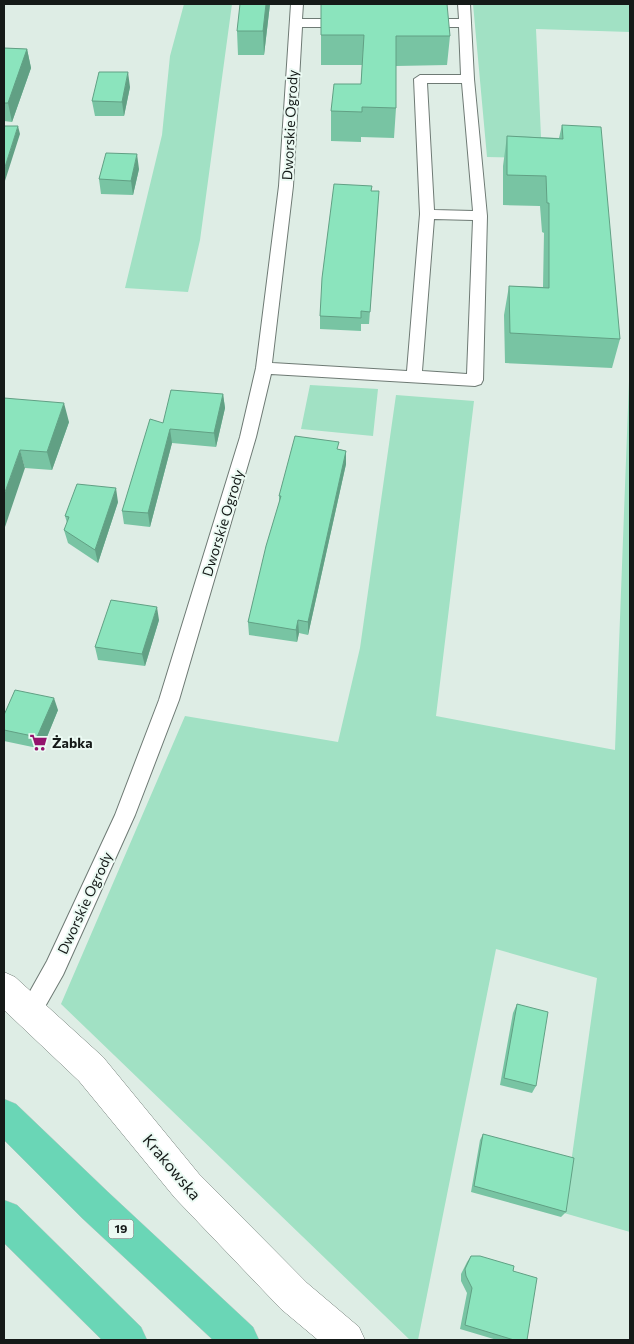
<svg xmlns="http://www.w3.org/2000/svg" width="634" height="1344" viewBox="0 0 634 1344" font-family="Commissioner,sans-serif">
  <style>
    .green { fill: #a1e1c4 }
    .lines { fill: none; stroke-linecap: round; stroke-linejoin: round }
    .lane-casing { stroke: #6e7a74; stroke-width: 2 }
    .street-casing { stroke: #6e7a74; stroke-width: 1 }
    .primary-casing { stroke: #c7c8c8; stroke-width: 1 }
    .lane { fill: #fff; fill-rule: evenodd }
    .street { fill: #fff; fill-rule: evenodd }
    .primary { fill: #6ad6b6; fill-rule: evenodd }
    .wall { fill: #78c4a3 }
    .shaded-wall { fill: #61a084 }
    .building { fill: #8be4bd; stroke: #61a084 }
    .labels { text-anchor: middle; stroke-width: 4; stroke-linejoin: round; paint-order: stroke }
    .shield { fill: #ebfaf3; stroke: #555d5a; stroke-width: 1 }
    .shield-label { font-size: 12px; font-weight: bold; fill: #151a18 }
    .street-label { font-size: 14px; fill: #151a18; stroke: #ebfaf3 }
    .poi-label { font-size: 14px; font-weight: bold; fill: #151a18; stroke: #ebfaf3; text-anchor: start }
    .near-street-label { font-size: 16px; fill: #151a18; stroke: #ebfaf3 }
  </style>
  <rect width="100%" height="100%" fill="#deede5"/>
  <!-- green -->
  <path class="green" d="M184 4H232L200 240 188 292 125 288 162 135 170 56Z
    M473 4H630V32L536 29 542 158 487 157Z
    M629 381 630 1232 564 1213 597 978 496 949 418 1340H410L61 1004 185 716 338 742 360 648 396 395 474 401 436 716 615 750Z
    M310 385 378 389 373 436 301 429Z"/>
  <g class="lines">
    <defs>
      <path id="lane" d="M291 4H303L302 19H347L353 23 347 27H302L293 186 272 363 407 371 420 214 414 79 420 75H461L459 27H424L418 23 424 19H459L458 4H470L474 79 487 216 483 380 481 384 475 386 271 374 256 437 179 700 135 815 63 975 38 1019 30 1022 22 1019 19 1011 47 961 115 815 159 700 240 437 256 368 279 186ZM427 83H462L473 211 434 210ZM434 219 473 220 467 374 422 371Z"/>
      <path id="street" d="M4 972 15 977 103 1057 199 1174 307 1283 359 1327 365 1340H318L281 1309 175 1198 79 1081 4 1010Z"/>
      <path id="primary" d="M4 1099 16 1104 108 1192 253 1327 259 1340H213L82 1218 4 1140Z
        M4 1200 17 1205 141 1327 147 1340H102L4 1243Z"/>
    </defs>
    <!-- lane casing -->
    <use href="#lane" class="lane-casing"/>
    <!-- street casing -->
    <use href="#street" class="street-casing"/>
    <!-- primary casing -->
    <use href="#primary" class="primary-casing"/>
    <!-- lane -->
    <use href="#lane" class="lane"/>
    <!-- street -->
    <use href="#street" class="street"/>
    <!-- primary -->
    <use href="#primary" class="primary"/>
  </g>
  <!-- wall -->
  <path class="wall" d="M270 4 264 55H238L237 31Z
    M321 4 450 36 447 65 396 66V108L394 138 361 137V142L331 141V111L361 84 362 65H321Z
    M4 48 27 49 31 68 12 122 4 121Z
    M130 87 124 116H95L92 101Z
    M562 125 620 339 612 368 505 363 504 315 509 286 543 287 544 233 542 232 540 206 503 205V166L507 136 559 138Z
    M139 169 133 195 101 194 99 179Z
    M371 191 378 204 369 324H361V331L320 329V316Z
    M223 394 225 408 216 447 172 443 150 527 124 524 122 511 163 423Z
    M4 398 69 422 52 470 25 468Z
    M339 449 346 451V464L308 635 299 633 297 642 249 635 248 622 279 504V496Z
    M118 502 98 563 68 543 64 530 67 523 65 516Z
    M159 620 145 666 98 660 95 647Z
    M58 710 42 749 4 741V715Z
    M517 1004 536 1086 532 1093 500 1085 513 1013Z
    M483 1134 566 1212 561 1217 471 1192 480 1140Z
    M471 1256 513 1271 527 1340H497L460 1329 467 1293 461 1281V1274L467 1262Z"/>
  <!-- shaded-wall -->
  <path class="shaded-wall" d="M266 4H270L264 55 263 31Z
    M27 49 31 68 12 122 8 103Z
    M128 72 130 87 124 116 122 102Z
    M18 126 20 134 4 184V170Z
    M137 154 139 169 133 195 131 181Z
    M223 394 225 408 216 447 214 433Z
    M64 403 69 422 52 470 47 452Z
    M170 429 172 443 150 527 148 513Z
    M20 450 25 468 4 530V495Z
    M346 451V464L308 635V622Z
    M116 488 118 502 98 563 95 550Z
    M157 607 159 620 145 666 142 654Z
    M298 620 299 633 297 642 296 630Z
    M54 698 58 710 42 749 37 737Z"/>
  <!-- building -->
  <path class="building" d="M240 4H266L263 31H237Z
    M321 4H447L450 36H396V108L362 107V112L331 111 334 84H361L364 35H321Z
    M4 48 27 49 8 103H4Z
    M99 72H128L122 102 92 101Z
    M562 125 601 127 620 339 510 333 509 286 549 288V203H547L546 176 507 175V136L563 139Z
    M4 126H18L4 170Z
    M106 153 137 154 131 181 99 179Z
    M334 184 372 186 371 191H379L370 312 361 311V318L320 316 322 278Z
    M171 390 223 394 214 433 170 429 148 513 122 511 150 419 163 423Z
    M4 398 64 403 47 452 20 450 4 495Z
    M295 436 339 442 337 449 346 451 308 622 298 620 296 630 248 622 266 546 281 496H279Z
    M77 484 116 488 95 550 64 530 69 517 65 516Z
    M111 600 157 607 142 654 95 647Z
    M15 690 54 698 37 737 4 730V715Z
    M517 1004 548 1012 536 1086 504 1078Z
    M483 1134 574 1158 566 1212 474 1186Z
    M471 1256H480L514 1266 513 1271 537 1278 527 1340H514L465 1325 472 1288 466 1276 465 1269Z"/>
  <!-- icons -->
  <defs>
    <symbol id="supermarket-bare" viewBox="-9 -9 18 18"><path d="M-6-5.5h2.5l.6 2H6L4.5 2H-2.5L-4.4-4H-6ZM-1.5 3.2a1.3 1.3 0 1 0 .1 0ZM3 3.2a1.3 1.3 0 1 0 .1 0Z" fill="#94136d" stroke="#ebfaf3" stroke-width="2.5" paint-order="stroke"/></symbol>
  </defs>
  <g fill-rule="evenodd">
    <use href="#supermarket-bare" x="26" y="730" width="25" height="25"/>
  </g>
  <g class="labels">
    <!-- shield labels -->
    <rect class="shield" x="108.5" y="1219.5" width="25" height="19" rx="4"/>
    <g class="shield-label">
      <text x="121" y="1233">19</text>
    </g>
    <!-- street labels -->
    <g class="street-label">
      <text transform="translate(290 125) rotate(-87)" y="5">Dworskie Ogrody</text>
      <text transform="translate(223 523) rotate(-73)" y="5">Dworskie Ogrody</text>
      <text transform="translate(85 903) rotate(-65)" y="5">Dworskie Ogrody</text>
    </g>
    <!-- poi labels -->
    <g class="poi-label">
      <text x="52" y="748">Żabka</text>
    </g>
    <!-- near-street labels -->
    <g class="near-street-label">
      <text transform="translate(172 1167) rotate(50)" y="6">Krakowska</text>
    </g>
  </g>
  <!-- border -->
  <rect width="634" height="1344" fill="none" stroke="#151a18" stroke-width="10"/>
</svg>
